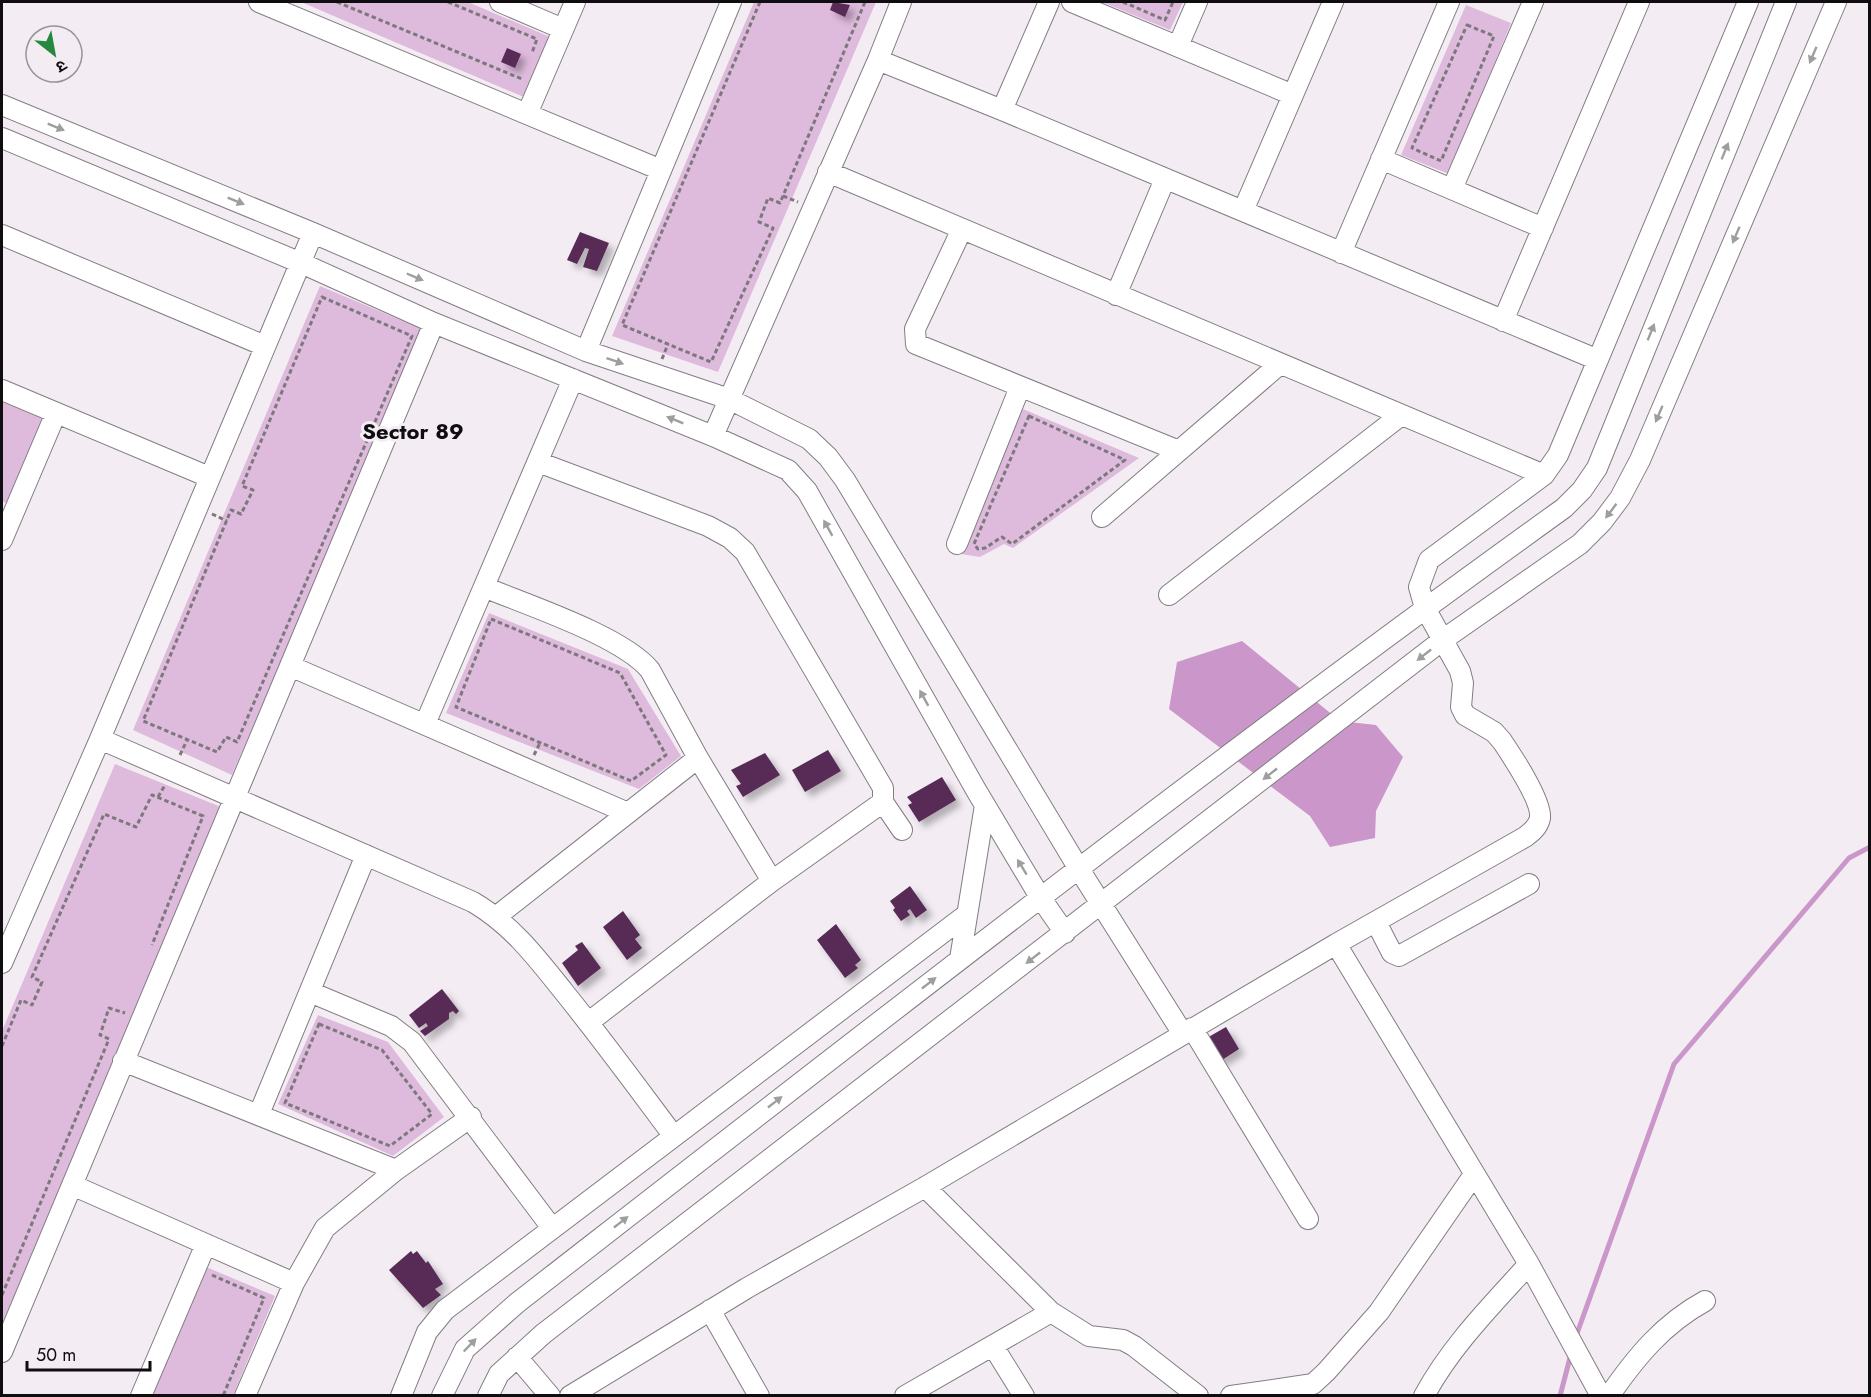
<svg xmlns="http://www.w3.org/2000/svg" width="1871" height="1397" viewBox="0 0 1871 1397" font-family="Jost,'Noto Sans Devanagari',sans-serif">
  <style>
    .green { fill: #debadc }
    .water { fill: #cb96c9 }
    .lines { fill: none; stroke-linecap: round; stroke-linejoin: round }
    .stream { stroke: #cb96c9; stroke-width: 5 }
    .building { fill: #582b57; filter: url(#shadow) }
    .minor-casing { stroke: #837d83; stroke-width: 22 }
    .path { stroke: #7c787c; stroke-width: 3; stroke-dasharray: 4.5 3; stroke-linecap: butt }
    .minor { stroke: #fff; stroke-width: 20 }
    .oneway { fill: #9f9e9f }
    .labels { text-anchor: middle; stroke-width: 6; stroke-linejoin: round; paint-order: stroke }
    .district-label { font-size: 22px; font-weight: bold; fill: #0f0d0f; stroke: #f3edf3 }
  </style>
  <defs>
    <filter id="shadow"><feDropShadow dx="5.5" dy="5.5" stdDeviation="3" flood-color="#0004"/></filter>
  </defs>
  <rect width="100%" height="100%" fill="#f3edf3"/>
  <!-- green -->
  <path class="green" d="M301 2H468L550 37 526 98Z
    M754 2H876L718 372 612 336Z
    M1102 2H1183L1170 30Z
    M1466 5 1511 23 1449 174 1401 155Z
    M320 286 422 329 232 775 133 730Z
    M2 399 45 417 6 503 2 501Z
    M1023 409 1139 458 1013 548 1004 544 980 557 961 554Z
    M489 613 628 669 681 756 639 789 446 713Z
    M115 764 226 809 2 1323V1031Z
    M318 1015 388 1042 444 1117 393 1156 278 1104Z
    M206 1267 275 1296 233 1395 150 1396Z"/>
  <!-- water -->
  <path class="water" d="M1242 641 1340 721 1376 725 1403 757 1376 811 1375 838 1330 847 1310 816 1169 709 1177 662Z"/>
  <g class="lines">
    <!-- stream -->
    <path class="stream" d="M1575 1339 1674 1064 1849 858 1870 847
      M1560 1396 1571 1354"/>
  </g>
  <!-- building -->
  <path class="building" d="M833 2 850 5 845 17 830 10Z
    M507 48 521 54 515 68 501 62Z
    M580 232 609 243 597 271 583 267 589 249 585 248 577 264 567 260Z
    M828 750 841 771 805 792 792 770Z
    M765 753 780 775 743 797 736 786 741 784 731 770Z
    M942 777 956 800 919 822 908 805 912 803 907 797Z
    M910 886 927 910 916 918 910 909 907 911 910 915 901 921 893 910 895 908 890 901Z
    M623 911 640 935 635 939 642 948 627 960 603 927Z
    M836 924 861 960 855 965 858 968 845 978 817 940Z
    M582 942 601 968 578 986 562 963 578 950 575 946Z
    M442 989 459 1011 456 1014 453 1011 449 1013V1019L425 1036 420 1031 428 1026 426 1023 419 1028 409 1015Z
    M1226 1027 1239 1049 1219 1062 1205 1039Z
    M411 1251 413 1254 417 1251 426 1263 428 1261 443 1284 435 1289 441 1295 423 1308 389 1270Z"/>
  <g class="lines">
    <defs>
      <path id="minor" d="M259 2 661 170
        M500 2 563 29
        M1072 2 1293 95
        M1178 46 1197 2
        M878 60 1002 110 1598 360
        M2 105 313 233 586 351 729 399 809 439 828 457 845 480 1079 869 1183 1034
        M1002 110 1049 2
        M527 114 575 2
        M2 138 301 263 434 323 713 436 788 470 807 491 976 790 1040 897 1065 933
        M1381 159 1543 228
        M828 172 1544 475
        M1452 189 1533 2
        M1243 211 1333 2
        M962 229 915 329 916 344 1179 451
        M2 235 265 346
        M1341 253 1449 2
        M1116 295 1165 179
        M1503 321 1639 2
        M586 351 731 2
        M2 390 209 477
        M713 436 878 60 901 2
        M538 462 708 526 730 538 745 552 883 788V802L902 830
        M1102 517 1280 364
        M2 540 56 413
        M957 544 1020 387
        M484 587C527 605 622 636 650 670L698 758 772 881
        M1169 595 1400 416
        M290 666 628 813
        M425 724 573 379
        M100 739 473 902C512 925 536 957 564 992 602 1039 637 1087 673 1135
        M497 916 698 758
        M1376 922 1392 953 1399 956 1529 884
        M1336 944 1525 837C1532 832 1538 827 1540 818 1542 801 1512 756 1502 741L1494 732 1465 715 1461 707 1463 683 1460 671 1425 608 1419 587 1429 560 1544 475 1558 455 1748 2
        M960 959 985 805
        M2 963 100 739 313 233
        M310 992 391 1026 412 1042 552 1228
        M589 1022 772 881 883 802
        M1192 1028 1308 1219
        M123 1061 396 1170
        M259 1114 366 855
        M72 1185 294 1283
        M925 1187 1051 1312 1089 1336 1123 1340 1134 1346 1198 1396
        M710 1310 759 1396
        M993 1346 1024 1396
        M2 1352 434 323
        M517 1357 550 1396
        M141 1396 206 1244
        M245 1396 294 1283 325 1228 396 1170 471 1117
        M401 1396 427 1332 445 1310 966 915
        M442 1396 465 1349 517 1303C863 1034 1208 764 1564 508L1582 490 1597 468 1786 2
        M488 1396 499 1374 543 1334 1444 639 1580 544 1602 522 1620 498 1640 460 1836 2
        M570 1396 747 1288 925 1187 1336 944 1529 1264 1601 1396
        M905 1396 1051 1312
        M1231 1396 1313 1384 1326 1372 1379 1312 1473 1176
        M1424 1396C1451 1346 1491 1306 1529 1264
        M1609 1396C1636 1357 1663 1324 1705 1301"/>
    </defs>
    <!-- minor casing -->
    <use href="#minor" class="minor-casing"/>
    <!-- path -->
    <path class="path" d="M337 2 522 79
      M448 2 537 39 532 53
      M760 2 622 325 711 362 773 228 759 222 768 198 780 203 865 2
      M1123 2 1165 20 1173 2
      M1467 25 1494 36 1441 161 1412 148Z
      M783 196 798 202
      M322 297 412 336 237 742 226 737 217 752 143 721 231 510 241 514 253 490 242 486Z
      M662 359 668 344
      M1029 416 1125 460 1012 544 1002 537 985 548 978 549 974 544Z
      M212 514 227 521
      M491 619 620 673 666 755 631 781 456 707Z
      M180 755 187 740
      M534 755 540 743
      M158 797 165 785
      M319 1024 382 1050 432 1114 390 1146 285 1103Z
      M2 1046 21 1000 32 1005 42 982 32 977 104 814 136 827 152 795 203 816 152 945
      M212 1275 264 1298 223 1396
      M2 1295 109 1039 100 1035 109 1008 125 1013"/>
    <!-- minor -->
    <use href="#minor" class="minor"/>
  </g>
  <!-- one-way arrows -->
  <defs><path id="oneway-solid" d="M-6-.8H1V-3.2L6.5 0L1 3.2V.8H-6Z" transform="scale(1.5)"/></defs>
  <g class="oneway">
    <use href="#oneway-solid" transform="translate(1813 55) rotate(113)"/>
    <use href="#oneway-solid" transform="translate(56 127) rotate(22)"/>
    <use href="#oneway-solid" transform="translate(1725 151) rotate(-68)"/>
    <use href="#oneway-solid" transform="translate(236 201) rotate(22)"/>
    <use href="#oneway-solid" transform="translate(1736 235) rotate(113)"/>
    <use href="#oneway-solid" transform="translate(415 277) rotate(23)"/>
    <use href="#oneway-solid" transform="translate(1651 332) rotate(-68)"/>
    <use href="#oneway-solid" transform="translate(615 361) rotate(19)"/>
    <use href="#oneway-solid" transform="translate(1659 414) rotate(113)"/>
    <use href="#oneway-solid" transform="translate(675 420) rotate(-158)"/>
    <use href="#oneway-solid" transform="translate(1611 511) rotate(127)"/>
    <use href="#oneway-solid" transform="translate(828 528) rotate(-119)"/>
    <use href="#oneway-solid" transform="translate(1424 655) rotate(142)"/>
    <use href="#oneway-solid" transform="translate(924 698) rotate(-119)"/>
    <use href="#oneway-solid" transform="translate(1270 774) rotate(142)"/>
    <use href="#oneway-solid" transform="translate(1022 867) rotate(-121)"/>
    <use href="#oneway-solid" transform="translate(1033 958) rotate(142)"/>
    <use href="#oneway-solid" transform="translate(929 983) rotate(-38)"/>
    <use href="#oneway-solid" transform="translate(775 1102) rotate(-38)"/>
    <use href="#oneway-solid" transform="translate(621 1222) rotate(-38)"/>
    <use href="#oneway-solid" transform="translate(470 1345) rotate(-46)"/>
  </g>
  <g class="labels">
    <!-- district labels -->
    <g class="district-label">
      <text x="413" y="439">Sector 89</text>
    </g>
  </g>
  <!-- border -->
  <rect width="1871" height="1397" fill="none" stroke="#0f0d0f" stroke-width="6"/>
  <!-- north arrow -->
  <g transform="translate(54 54) rotate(149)"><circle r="28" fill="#f3edf3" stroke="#989398" stroke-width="1.5"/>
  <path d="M0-4.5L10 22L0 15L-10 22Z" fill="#24893e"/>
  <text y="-9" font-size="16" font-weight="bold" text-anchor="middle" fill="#0f0d0f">उ</text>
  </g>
  <!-- scale -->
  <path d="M27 1361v9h123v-9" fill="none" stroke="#0f0d0f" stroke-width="3"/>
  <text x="36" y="1361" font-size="18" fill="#0f0d0f" stroke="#f3edf3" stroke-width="4.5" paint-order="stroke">50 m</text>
</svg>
